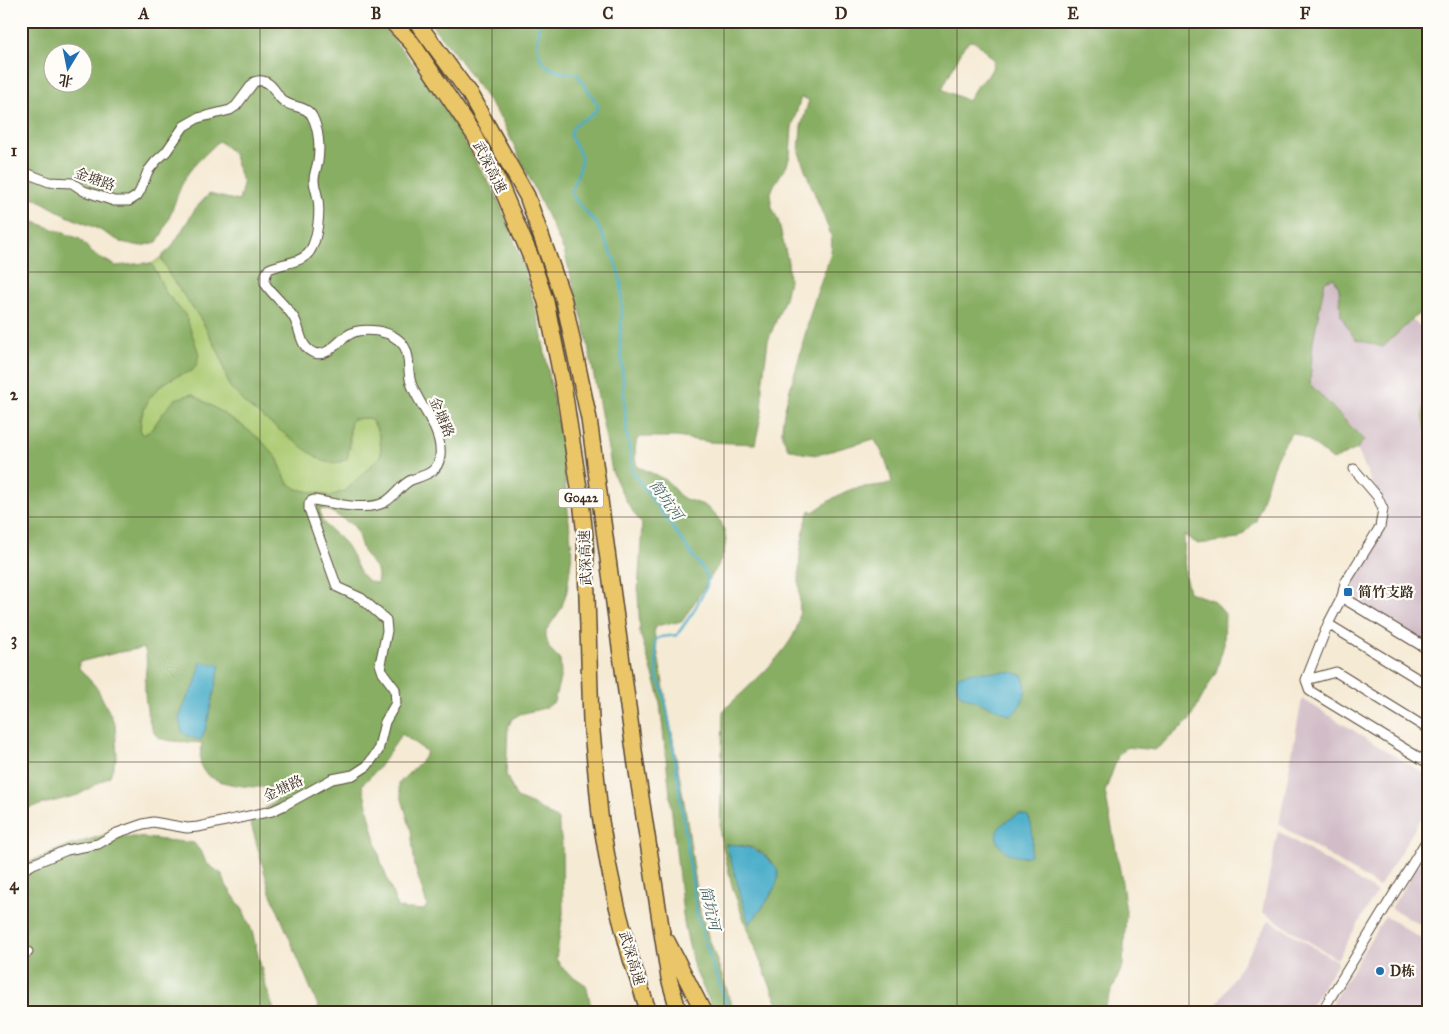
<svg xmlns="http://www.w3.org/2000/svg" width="1449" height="1034" viewBox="0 0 1449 1034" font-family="'IM FELL Great Primer','Noto Serif SC',serif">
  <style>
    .industrial { fill: #d2bdc7 }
    .green { fill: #abca72; stroke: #737a48 }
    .forest { fill: #88ae64; stroke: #626c41; fill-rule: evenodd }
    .water { fill: #4baeca; stroke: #436c74 }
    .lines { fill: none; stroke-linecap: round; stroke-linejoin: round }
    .stream { stroke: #4baeca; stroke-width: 2.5 }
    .minor-casing { stroke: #574739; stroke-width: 11 }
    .tertiary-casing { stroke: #574739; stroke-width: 12 }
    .motorway-casing { stroke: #574739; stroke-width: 18 }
    .minor { stroke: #fff; stroke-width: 9 }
    .tertiary { stroke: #fff; stroke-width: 10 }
    .motorway { stroke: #eac669; stroke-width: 15 }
    .grid { fill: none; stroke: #3b2a1e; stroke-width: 1; stroke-opacity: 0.55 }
    .poi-dot { fill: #1f6fb2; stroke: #fdfcf7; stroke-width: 2 }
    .labels { text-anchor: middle; stroke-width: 4.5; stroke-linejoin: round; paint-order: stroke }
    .shield { fill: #fdfcf7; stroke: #75695f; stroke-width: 1 }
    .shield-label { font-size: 12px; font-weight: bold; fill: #3b2a1e }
    .street-label { font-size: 14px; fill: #3b2a1e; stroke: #fdfcf7 }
    .poi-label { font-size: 14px; font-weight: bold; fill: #3b2a1e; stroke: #fdfcf7; text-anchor: start }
    .water-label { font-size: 15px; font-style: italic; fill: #415f63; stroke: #fdfcf7 }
    .neatline { fill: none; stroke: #3b2a1e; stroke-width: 2 }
    .grid-label { font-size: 16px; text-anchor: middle; font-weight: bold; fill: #3b2a1e }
  </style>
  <rect width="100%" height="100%" fill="#fdfcf7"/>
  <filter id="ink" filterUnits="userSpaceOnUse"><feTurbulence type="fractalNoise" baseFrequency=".02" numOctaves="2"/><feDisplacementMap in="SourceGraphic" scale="10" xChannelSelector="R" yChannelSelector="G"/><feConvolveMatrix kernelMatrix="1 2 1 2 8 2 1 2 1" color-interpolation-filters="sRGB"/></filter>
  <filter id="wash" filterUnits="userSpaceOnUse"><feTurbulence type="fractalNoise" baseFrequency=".0096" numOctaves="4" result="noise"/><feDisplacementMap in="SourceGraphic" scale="20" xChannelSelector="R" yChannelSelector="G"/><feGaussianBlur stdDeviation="1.12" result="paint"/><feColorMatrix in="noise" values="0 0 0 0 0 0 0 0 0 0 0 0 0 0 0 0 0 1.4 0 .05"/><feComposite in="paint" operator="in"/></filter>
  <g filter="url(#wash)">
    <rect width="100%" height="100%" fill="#f5ead4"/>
    <!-- industrial -->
    <path class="industrial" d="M1333 278 1339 288 1341 316 1383 347 1412 320 1428 332V395L1424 400 1423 422 1428 434V644L1349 595 1350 583 1387 521 1388 507 1371 481 1357 449 1364 439 1310 384 1313 341 1325 281Z
      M1302 699 1428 776V807L1379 887 1279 824Z
      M1278 831 1377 892 1337 959 1262 912Z
      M1428 849V929L1391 908Z
      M1385 916 1428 943V1013H1326Z
      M1269 920 1338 962 1307 1013H1227L1216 1006Z"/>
    <!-- green -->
    <path class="green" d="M161 257 170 276 202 321 220 355 229 386 350 449V425L352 419 369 418C379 429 381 441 381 456L345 491 330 496 297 489 287 482 277 458 240 424 192 394 163 413 153 428 144 435 140 432C142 403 150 391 175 377L186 316 166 293 152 264Z"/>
    <!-- forest -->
    <path class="forest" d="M21 21H378L426 79 461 136 495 193 521 258 540 326 562 447 572 553 567 591 561 609 546 631V637L549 648 560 659 561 674 554 702 545 708 520 714 512 719 508 727 506 775 517 798 536 806 558 820 562 844 563 914 556 959 565 971 586 985 591 1006 588 1013H321L270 892 250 820C259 814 267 806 276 801L278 792 277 787C259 788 207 787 201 766 199 759 201 750 202 743 192 742 167 742 159 738 148 731 144 695 145 683 145 671 149 660 144 648L120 652 79 662V668L97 688 115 724 117 755 110 776 78 795 21 810V217L80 239 92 253 116 266 144 263 152 264 166 293 186 316 199 354 197 364 192 371 175 377 161 385 149 399 141 416 140 432 144 435 153 428 163 413 175 399 192 394 240 424 260 439 277 458 287 482 297 489 330 496 345 491 381 456C381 440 380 429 369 418L352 419C347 432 351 445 347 459L335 464 323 461 306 450 245 404 229 386 220 355 202 321 170 276 161 257 171 248 195 209 209 194 239 201 243 184 233 153 219 141C208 152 193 164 185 178 174 199 170 223 157 242L141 246 121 242 98 229 67 216 35 198 21 193ZM52 52H82V82H52ZM322 509 330 511 354 526 357 532 363 551 377 570 378 576 377 583C359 582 356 560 348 548 341 535 319 527 320 510ZM402 734 427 752 423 759 399 783V789L411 830 415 867 427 905 424 910 398 908 381 862 362 785 377 770Z
      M428 21H1428V305L1383 347 1355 339 1341 316 1339 288 1333 278 1325 281 1313 341 1310 384 1364 440 1357 449 1333 460 1308 440 1292 432 1276 458 1264 494 1256 521 1238 539 1198 544 1184 535 1185 575 1189 592 1214 601 1225 614 1224 644 1216 672 1189 721 1155 750 1127 747 1118 756 1105 792 1121 876 1126 912 1123 965 1102 1013H784L777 1002 748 931 733 889 720 835 723 711C745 689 790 653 798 624 801 610 799 593 799 578 799 555 802 531 810 510L813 512C825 504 842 491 856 488 868 486 880 486 892 483 889 467 883 452 874 439L817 455 802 453 788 448C785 442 782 436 782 430 782 413 791 386 796 369 804 341 810 311 820 284 826 266 834 255 831 235L806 172 799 152 801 127 809 100 801 97 792 127 790 155 787 165 774 185 770 195 772 208 778 220 788 262 789 281 785 298 768 341 762 386V412L755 444 710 442 676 437H641L637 439C635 448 634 457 637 466L666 480 679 495 685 499 704 505 713 512 721 522 724 530 726 539 724 552 718 566 683 620C674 625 664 622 656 627L654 632 686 814 700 912 733 1008 736 1013H701L712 1007 694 968 684 923 659 694 640 633 638 593 642 524C629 508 620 490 612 471L585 329 564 251 502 120 455 54ZM970 41 976 42 994 60 992 69 987 77 977 85 968 101 942 89 964 46ZM726 844C735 845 744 845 753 848 765 853 780 866 777 880 775 892 758 914 750 923Z
      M1428 395V434C1423 422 1420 406 1428 395Z
      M114 832 117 837H136L194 843 203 855 206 863 222 874 226 885 243 910 252 931 266 987 275 1013H21V866L65 847Z"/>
    <!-- water -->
    <path class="water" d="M201 662 220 665 206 728 201 740 189 737 182 732 179 719 187 698 195 685Z
      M973 672H1012L1022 675C1030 692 1023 704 1011 716 994 707 976 702 959 694L956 683 958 676Z
      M1019 814 1028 816C1034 829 1033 841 1030 855 1015 862 988 846 999 828 1003 822 1012 818 1019 814Z
      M726 844C744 846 759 848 772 863 774 865 778 869 778 873 780 887 758 914 749 924Z"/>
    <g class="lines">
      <!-- stream -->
      <path class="stream" d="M540 21C536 41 534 64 557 71 563 73 570 73 577 74L596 102 598 107C590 122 581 117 574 126 564 140 581 146 581 159 582 170 573 181 571 193L577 202 597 224 615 261 621 282 622 307 620 339 627 435 633 473 707 575V586L693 612 677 635 661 637 655 640 657 677 663 691 671 732 697 915 713 967 730 1013"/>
    </g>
  </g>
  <g filter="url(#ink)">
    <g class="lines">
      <defs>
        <path id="minor" d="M21 171 49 182 72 183 84 191 114 201H129L137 196 140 191 148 171 156 161 166 152 184 126 198 118 230 110 236 106 254 82C268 77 274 89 280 98 289 109 305 104 312 116 319 129 320 148 318 161 317 167 314 174 314 180 314 185 316 190 317 195 321 209 318 238 310 251 303 263 281 263 269 269 266 273 264 277 265 283 268 291 288 307 294 318 301 329 299 347 314 353 329 358 339 338 352 333 360 329 370 330 378 331 388 333 398 337 404 346 411 357 407 371 411 383 419 406 443 430 440 456 438 473 425 475 411 480 401 485 395 496 385 502 368 512 333 503 314 500L311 501 309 504V509L337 587 361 598 386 620 387 631 380 664 383 673 395 689 396 703 385 722 378 751 367 766 353 775 332 779 283 806 272 811 198 827 187 828 153 822 143 824 117 833 98 844 67 850 33 864 21 871
          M1354 469 1377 496 1383 509 1380 527 1345 583 1342 597 1328 624 1306 680 1310 691 1428 763
          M1328 624 1428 685
          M1306 680 1336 672 1428 729
          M21 950 28 952
          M1321 1013 1428 838"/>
        <path id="tertiary" d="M1342 597 1428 649"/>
        <path id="motorway" d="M391 21 412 43 475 136 501 187 530 255 546 302 564 390 581 501 585 535 591 721 600 815 608 863 617 906 631 959 649 1013
          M416 21 469 93 527 196 564 301 589 419 636 765 669 978 679 1013
          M667 941 704 1013"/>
      </defs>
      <!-- minor casing -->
      <use href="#minor" class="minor-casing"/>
      <!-- tertiary casing -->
      <use href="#tertiary" class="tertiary-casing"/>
      <!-- motorway casing -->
      <use href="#motorway" class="motorway-casing"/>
      <!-- minor -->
      <use href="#minor" class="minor"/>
      <!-- tertiary -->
      <use href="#tertiary" class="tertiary"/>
      <!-- motorway -->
      <use href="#motorway" class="motorway"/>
    </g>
  </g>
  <!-- grid -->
  <path class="grid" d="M260 21V1013M492 21V1013M724 21V1013M957 21V1013M1189 21V1013M21 272H1428M21 517H1428M21 762H1428"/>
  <!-- markers -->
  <g class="poi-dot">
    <rect x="1343" y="587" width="10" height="10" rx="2.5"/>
    <circle cx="1380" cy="971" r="5"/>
  </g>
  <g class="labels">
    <!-- shield labels -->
    <rect class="shield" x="558.5" y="488.5" width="45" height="19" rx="4"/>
    <g class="shield-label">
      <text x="581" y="502">G0422</text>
    </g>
    <!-- street labels -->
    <g class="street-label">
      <text transform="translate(490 167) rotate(63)" y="5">武深高速</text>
      <text transform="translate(95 179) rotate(20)" y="5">金塘路</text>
      <text transform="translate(442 417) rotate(67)" y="5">金塘路</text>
      <text transform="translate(585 558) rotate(-92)" y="5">武深高速</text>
      <text transform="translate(283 788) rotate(-25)" y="5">金塘路</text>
      <text transform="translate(632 958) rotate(73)" y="5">武深高速</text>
    </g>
    <!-- poi labels -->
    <g class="poi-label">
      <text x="1358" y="597">简竹支路</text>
      <text x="1390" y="976">D栋</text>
    </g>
    <!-- water labels -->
    <g class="water-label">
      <text transform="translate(666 500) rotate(54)" y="5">简坑河</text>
      <text transform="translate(710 908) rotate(77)" y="5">简坑河</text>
    </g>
  </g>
  <!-- margin -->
  <rect width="1449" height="1034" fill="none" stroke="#fdfcf7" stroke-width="55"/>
  <!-- north arrow -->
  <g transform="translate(68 68) rotate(190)"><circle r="24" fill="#fdfcf7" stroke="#afa8a0"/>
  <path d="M0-4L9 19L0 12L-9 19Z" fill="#1f6fb2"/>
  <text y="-8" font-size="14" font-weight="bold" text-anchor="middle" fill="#3b2a1e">北</text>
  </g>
  <rect x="28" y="28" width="1394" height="978" class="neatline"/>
  <g class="grid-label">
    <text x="144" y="19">A</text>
    <text x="376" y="19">B</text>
    <text x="608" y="19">C</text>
    <text x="841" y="19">D</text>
    <text x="1073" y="19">E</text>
    <text x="1305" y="19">F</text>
    <text x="14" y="156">1</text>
    <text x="14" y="400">2</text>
    <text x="14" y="645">3</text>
    <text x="14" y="890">4</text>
  </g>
</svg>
